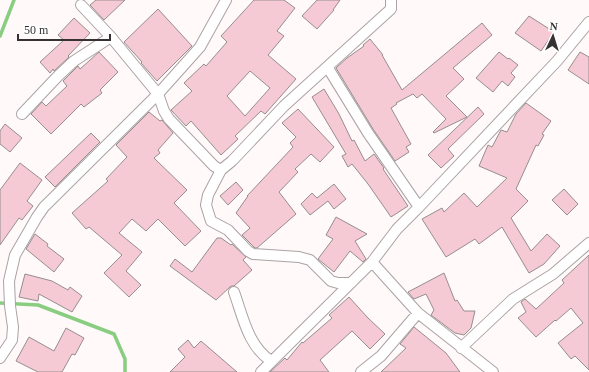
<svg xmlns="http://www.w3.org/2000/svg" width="589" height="372" viewBox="0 0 589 372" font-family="Georgia,serif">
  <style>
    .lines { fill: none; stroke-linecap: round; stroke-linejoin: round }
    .stream { stroke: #89cd80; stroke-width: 3.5 }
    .building { fill: #f5cad5; stroke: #968d8f; fill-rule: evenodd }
    .street-casing { stroke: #aba2a4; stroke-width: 12 }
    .street { stroke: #fff; stroke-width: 10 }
  </style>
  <rect width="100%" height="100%" fill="#fff9fa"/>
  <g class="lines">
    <!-- stream -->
    <path class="stream" d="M0 36 14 0
      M0 303 38 305 114 334 125 359V372"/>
  </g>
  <!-- building -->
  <path class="building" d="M96 0H125L104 20 90 5Z
    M254 0H284L295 8 277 31 284 36 268 55 296 79 265 114 261 111 235 136 238 139 221 155 191 121 186 126 171 110 192 91 184 83 204 64 206 66 227 42 221 36ZM250 71 270 88 245 116 227 96Z
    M317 0H340L333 10H334L317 29 302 16Z
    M158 9 192 46 157 81 141 63 142 62 124 42Z
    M529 16 554 32 541 51 515 33Z
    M74 18 90 33 68 56 69 57 54 71 53 69 50 73 40 62 64 40 58 35Z
    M482 23 492 35 453 68 464 79 446 96 467 117 434 133 433 132 446 119 422 94 417 98 413 94 396 103 397 104 391 108 411 144 406 147 409 152 395 161 373 129 336 68 347 58 364 46 363 45 370 39 383 55H382L402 90Z
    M99 52 118 72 100 90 102 93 84 107 81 104 51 134 31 114 42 102 46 106 67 86 63 81 78 66 80 69Z
    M499 52 508 59 509 58 518 65 511 73 515 77 508 86 502 81 493 92 476 78Z
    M580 52 589 57V84L568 70Z
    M324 89 339 114 352 141 354 140 365 161 374 154 384 168 383 169 408 206 391 217 368 184 352 164 348 167 342 156 346 154 312 97Z
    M526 103 551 121 542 134 544 135 538 146 536 145 516 189 528 201 511 218 531 251 547 234 560 246 544 264 529 273 502 227 479 244 475 239 446 257 422 219 442 208 444 212 464 193 477 207 507 178 479 166 488 145 492 147 501 130 507 132 516 114Z
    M478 107 484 114 448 149 454 156 441 168 428 155Z
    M298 109 334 147 320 162 311 154 295 169 298 172 279 192 296 214 257 248H255L242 235 250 228 236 213 248 196H247L293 147 290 143 296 137 282 123Z
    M149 112 160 121 162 120 173 133 158 150 160 153 154 158 187 190 174 203 201 231 185 246 158 219 146 231 132 219 119 233 142 252 126 271 141 285 129 297 104 273 122 255 89 227 86 229 72 213 108 181 106 179 127 157 116 145Z
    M5 124 22 138 10 152 0 144V131Z
    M91 133 100 142 55 187 45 177Z
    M20 163 42 180 27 201 33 206 22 220 19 218 0 245V190Z
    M236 182 243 190 228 205 220 196Z
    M334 184 346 199 334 209 328 201 310 215 301 204 312 193 317 198Z
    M564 189 578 204 567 215 552 200Z
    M336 217 367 234 355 241 366 259 363 262 350 251 334 272 318 259 333 239 326 235Z
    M35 234 48 244 47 246 64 259 54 272 26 249Z
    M217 238H221L231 245 232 244 246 257 243 260 252 270 234 286H231L216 300 170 266 175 259 192 272Z
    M589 255V370L575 356 571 359 558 343 583 323 571 308 556 321 555 320 536 337 518 318 526 312 521 302 525 299 536 309 564 283 562 280Z
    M444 273 455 301 457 300 464 311H475L471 328 464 335 455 333 431 315 434 310 426 294 414 299 408 292Z
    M25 274 52 281 68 290 70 287 82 296 72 312 39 294 38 301 19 297Z
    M349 297 368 318 385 334 370 349 352 331 320 360 329 372H270L285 358 287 360 302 342 303 343 332 318 329 315Z
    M414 327 446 353 460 372H381L406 348 400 344Z
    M66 328 84 338 75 355 72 354 62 372H38L16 361 29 337 54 351Z
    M188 340 194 348 201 341 237 372H170L185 357 178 349Z"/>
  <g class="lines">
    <defs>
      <path id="street" d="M81 5 111 37 158 94 164 111 169 119 214 166 221 170 232 161 284 106 391 9V0
        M328 68 368 133 419 207
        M22 114 58 76 74 61 111 37
        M221 170 208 195 206 205 211 221 228 230 248 251 253 254 299 257 310 260 331 281 338 283H351
        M372 262 418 313 493 372
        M234 292C243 317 248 346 271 361
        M461 348 513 299 553 274 589 243
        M0 358 12 340 13 327 10 306 9 281 15 255 37 217 44 207 158 94 200 47 226 0
        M261 372 372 262 397 229 419 207 557 61 589 22
        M361 372 381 356 418 313"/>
    </defs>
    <!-- street casing -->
    <use href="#street" class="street-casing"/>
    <!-- street -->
    <use href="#street" class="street"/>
  </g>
  <!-- north arrow -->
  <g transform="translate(553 36) rotate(4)" stroke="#ffffff" stroke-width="3" paint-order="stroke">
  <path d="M0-3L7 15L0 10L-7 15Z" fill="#363233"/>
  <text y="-6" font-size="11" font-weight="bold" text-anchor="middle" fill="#363233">N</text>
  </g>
  <!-- scale -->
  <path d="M18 34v6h92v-6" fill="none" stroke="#363233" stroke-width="2"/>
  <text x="24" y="34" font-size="12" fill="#363233" stroke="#ffffff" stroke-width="3" paint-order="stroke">50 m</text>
</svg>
